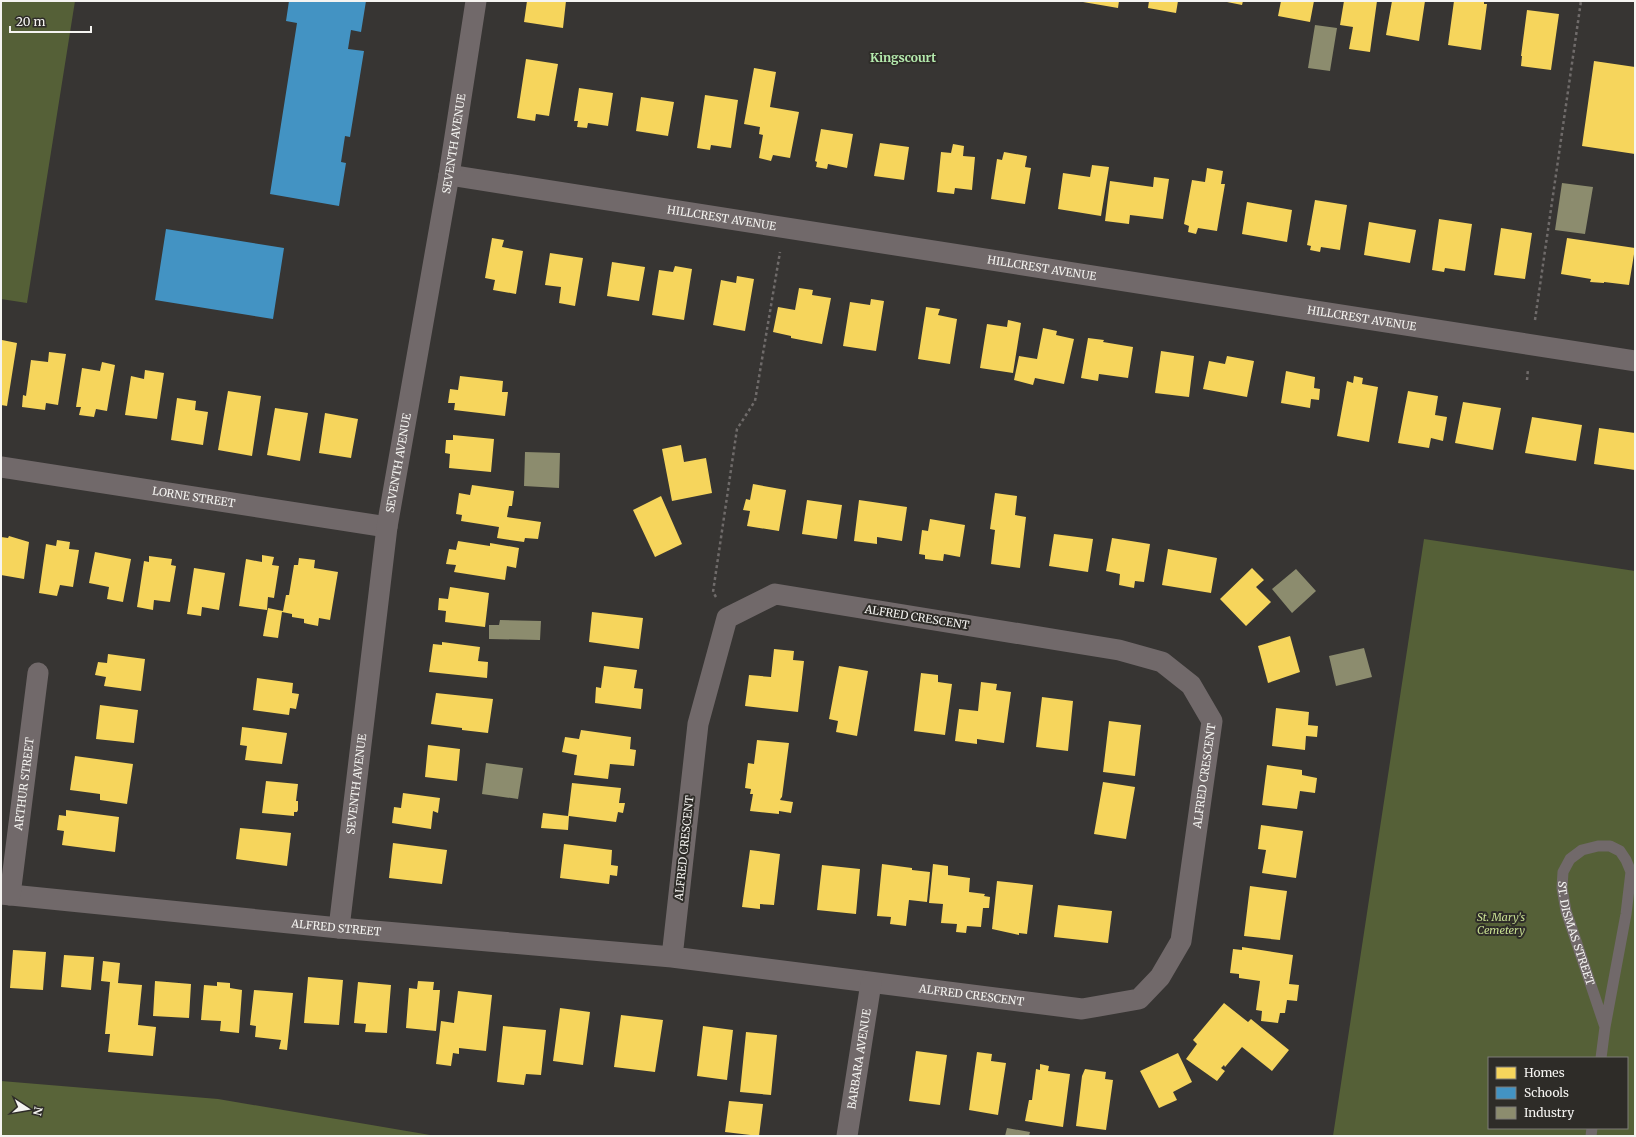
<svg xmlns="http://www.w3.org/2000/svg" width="1636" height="1137" viewBox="0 0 1636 1137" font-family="Merriweather,serif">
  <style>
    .green { fill: #556037; fill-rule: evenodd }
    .forest { fill: #596439 }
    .homes { fill: #f6d55c }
    .schools { fill: #4393c3 }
    .industry { fill: #8c8c6e }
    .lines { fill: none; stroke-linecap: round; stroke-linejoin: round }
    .path { stroke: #6f6b6a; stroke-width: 2.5; stroke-dasharray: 3 3; stroke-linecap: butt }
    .lane { stroke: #71696a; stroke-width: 11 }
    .street { stroke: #71696a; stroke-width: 21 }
    .labels { text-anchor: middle; stroke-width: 4; stroke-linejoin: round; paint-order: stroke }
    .street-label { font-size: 11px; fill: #f5f4f1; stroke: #2e2c28 }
    .park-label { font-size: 11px; font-style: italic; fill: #c8df92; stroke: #2e2c28 }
    .neighbourhood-label { font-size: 12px; font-weight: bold; fill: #b5ebae; stroke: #2e2c28 }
  </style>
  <rect width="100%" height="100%" fill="#373533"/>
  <!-- green -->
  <path class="green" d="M1 1H75L27 303 1 299Z
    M1424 539 1635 571V1136H1333ZM1489 1058H1627V1128H1489Z"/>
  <!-- forest -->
  <path class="forest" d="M1 1081 218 1099 436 1136H1Z"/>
  <!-- homes -->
  <path class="homes" d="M527 1H566L563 28 524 22Z
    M1083 1H1119L1118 8 1083 2Z
    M1149 1H1178L1176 13 1148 8Z
    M1222 1H1243L1242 5Z
    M1281 1H1314L1310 22 1278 16Z
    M1344 1H1377L1370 52 1349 49 1353 27 1340 25Z
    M1392 1H1425L1419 41 1386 35Z
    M1454 1 1475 2V1H1484V4H1487L1481 50 1448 45Z
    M1527 10 1559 14 1551 70 1521 66 1522 56H1521Z
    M526 59 558 64 549 116 536 114 535 121 517 118Z
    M1594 61 1635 67V154L1582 146Z
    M754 68 776 72 770 107 799 112 790 158 773 155 771 161 759 158 763 135 759 134 760 127 744 124Z
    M579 88 613 93 608 126 588 123 587 128 577 127 578 121H574Z
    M705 95 738 100 731 148 711 145 710 150 697 148Z
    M641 97 674 102 668 136 636 131Z
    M821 129 853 134 847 168 828 164 827 169 816 167 817 162 815 161Z
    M880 143 909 147 904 180 874 176Z
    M953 144 964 146 963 156 975 157 972 190 955 188 954 194 937 192 941 152 951 153Z
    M1004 152 1027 156 1025 167 1031 168 1025 204 991 199 997 159 1002 160Z
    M1092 165 1109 167 1101 216 1058 209 1063 173 1090 177Z
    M1207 168 1223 171 1221 184H1225L1217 231 1198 228 1196 234 1188 232 1189 226 1184 224 1192 180 1205 182Z
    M1154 177 1169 179 1163 219 1130 215 1129 224 1105 221 1110 181 1153 187Z
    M1315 200 1347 205 1340 250 1321 247 1320 252 1310 250 1311 246 1307 245Z
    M1247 202 1292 210 1287 242 1242 234Z
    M1439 219 1472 224 1465 271 1445 268 1444 272 1432 270Z
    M1369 222 1416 230 1410 263 1364 255Z
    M1501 228 1532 233 1525 279 1494 275Z
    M492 238 504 240 502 247 523 251 516 294 493 290 495 280 485 278Z
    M1567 238 1635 248 1629 285 1604 282V283L1590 282 1591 279 1561 274Z
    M550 253 583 258 575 306 559 303 561 287 545 285Z
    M612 262 645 267 639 301 607 296Z
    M675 266 692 269 684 320 652 315 659 270 673 272Z
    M737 276 754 279 745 331 713 325 721 280 736 283Z
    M799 288 813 290 812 295 831 298 822 344 791 338V336L773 332 778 307 795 310Z
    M871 299 884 301 876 351 843 346 850 302 870 305Z
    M926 307 940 309 938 315 957 319 950 364 918 359Z
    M1008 320 1021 323 1013 373 980 368 987 324 1007 327Z
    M1043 328 1057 331 1056 335 1074 339 1064 384 1035 378 1033 385 1014 380 1019 356 1037 359Z
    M1088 338 1104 340 1103 342 1133 347 1128 378 1099 374 1098 381 1081 378Z
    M2 340 17 343 7 406 1 405Z
    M1161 351 1194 356 1189 397 1155 393Z
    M49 352 66 354 58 405 46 403 45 410 22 407 23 395 26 396 31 360 48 362Z
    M1227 356 1254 361 1247 397 1203 389 1209 361 1225 364Z
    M102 362 115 365 107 411 96 409 94 417 79 415 81 407H76L82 368 100 371Z
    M145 370 164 373 157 419 125 415 131 376 144 379Z
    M1286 371 1315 377 1314 388 1320 389 1319 400 1311 399 1310 408 1281 403Z
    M460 376 503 381 502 392H508L505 416 454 410 455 403H448L450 389 458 390Z
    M1354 376 1363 378 1362 384 1378 387 1369 442 1337 436 1347 381 1353 383Z
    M228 391 261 396 252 456 218 450Z
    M1408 391 1438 396 1435 415 1447 417 1443 441 1431 438 1429 448 1398 443Z
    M177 398 196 401 195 410 208 412 203 445 171 440Z
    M1463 402 1501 408 1493 450 1455 443Z
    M275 408 308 413 300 461 267 455Z
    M325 413 358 419 351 458 319 453Z
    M1532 417 1582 425 1576 461 1525 453Z
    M1599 428 1635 433V470L1594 464Z
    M453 435 494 439 491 472 449 468 450 454 445 453 446 440H453Z
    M681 445 684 462 706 458 712 493 672 501 662 449Z
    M753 484 786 490 779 531 747 526 750 511 743 510 746 499 750 500Z
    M472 485 514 491 512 506H509L507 517 541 522 538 539 525 538 524 542 497 538 499 527 461 521 462 515 456 514 459 493 470 495Z
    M995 493 1017 496 1015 515 1026 517 1020 568 991 564 995 530 990 529Z
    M661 496 682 544 655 557 633 510Z
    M807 500 842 505 837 539 802 534Z
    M859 500 907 507 902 541 877 537V544L854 541Z
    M930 519 965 525 960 557 944 554 943 561 925 559V555L919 554 922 530 928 531Z
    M1054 534 1093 539 1088 572 1049 566Z
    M9 536 29 542 24 579 1 575V537L8 538Z
    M1112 538 1150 544 1144 582 1135 581 1134 588 1119 585 1120 574 1106 571Z
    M57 540 70 542 69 549 79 550 73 587 60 585 57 596 39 593 46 544 56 546Z
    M458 541 490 546V543L519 548 516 568 507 566 505 580 454 572 456 565 446 564 449 549 456 550Z
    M1168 549 1217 558 1211 593 1162 585Z
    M95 552 131 559 123 602 107 599 109 587 89 583Z
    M262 555 274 557 272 565 279 566 274 598 268 597 267 610 239 606 246 559 262 562Z
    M149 556 172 559 171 565 176 566 170 602 154 600 153 610 137 607 144 561 149 562Z
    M299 558 315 560 314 568 338 572 330 620 319 618 318 626 308 624 304 623V619L292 617V614L282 612 278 638 263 636 268 608 283 611 286 595H289L294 565H298Z
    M194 568 225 573 219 610 202 607 201 616 187 614Z
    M1252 568 1264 580 1256 587 1271 602 1246 626 1220 599Z
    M450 587 489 593 485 627 445 622 446 611 438 610 439 598 448 599Z
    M592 612 643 618 639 649 589 642Z
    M1290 636 1300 672 1268 683 1258 646Z
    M442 642 480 647 478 661 488 662 487 678 429 672 433 644 442 645Z
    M774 649 794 651 793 660 804 661 798 712 745 706 749 675 771 677Z
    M108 654 145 659 141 691 104 686 106 677 95 675 98 662 107 663Z
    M604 666 637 670 634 688 643 689 641 709 595 703 596 687 601 688Z
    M839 666 868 671 857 736 836 732 838 721 829 719Z
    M921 673 938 675V682L952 684 945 735 914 731Z
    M257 678 293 683 292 693 299 694 296 709 290 708 289 715 253 710Z
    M981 682 997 684 996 690 1011 692 1004 743 977 739V744L955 741 959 709 978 711Z
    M436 693 493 699 488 733 462 730V728L431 724Z
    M1042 697 1073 701 1068 751 1036 747Z
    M100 705 138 710 134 743 96 739Z
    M1276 708 1309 712 1308 725 1318 726 1317 737 1306 736 1305 750 1272 746Z
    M1109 721 1141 725 1135 776 1103 772Z
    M242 727 287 733 282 764 245 760 247 746 240 745Z
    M581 730 631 737 630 749 636 750 634 766 610 764 608 779 574 775 577 755 562 752 565 737 579 739Z
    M757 740 789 743 782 797 781 798 780 800 793 802 791 813 779 811V814L750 811 753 794H750L751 789 745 788 748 763 754 764Z
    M428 745 460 749 457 781 425 777Z
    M75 756 133 764 127 804 100 800V794L70 790Z
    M1267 765 1302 770V775L1317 778 1315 793 1300 791 1297 809 1262 805Z
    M266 781 298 784 296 801H298V810L297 812H294V816L262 813Z
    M1103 782 1135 787 1126 839 1094 834Z
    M572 783 621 788 619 803H625L623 813 618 812 616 822 569 816 568 830 541 828 543 813 568 816Z
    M403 793 440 798 438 813 433 811 431 829 392 823 394 807 401 808Z
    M66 810 119 817 115 852 62 845 64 831 57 830 59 815 66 816Z
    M1261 825 1303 831 1296 878 1262 873 1266 850 1258 849Z
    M240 828 291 833 287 866 236 859Z
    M393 843 447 850 442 884 389 878Z
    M564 844 612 850 611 865 618 866 617 876 610 875 609 884 560 878Z
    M750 850 780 854 774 905 760 904V909L742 907Z
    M882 864 912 868V870L930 872 927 902 909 900 906 926 890 924 891 917 877 916Z
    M933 864 948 866V875L970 878 969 892 985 894 984 896 990 897 989 908H983L981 927 967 926 966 933 956 932 957 924 941 923 943 904 929 903Z
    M822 865 860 869 856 914 817 910Z
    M997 881 1033 885 1027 934 1019 933V935L992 929Z
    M1250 886 1287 891 1280 940 1244 936Z
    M1058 905 1112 911 1108 943 1054 937Z
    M1242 947 1293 955 1289 984 1299 985 1297 1001 1287 1000 1285 1013H1280L1278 1023 1261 1021 1262 1011 1256 1010 1260 981 1239 978V974L1230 973 1233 949 1242 950Z
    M13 950 46 952 43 990 10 988Z
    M64 955 94 957 91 990 61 987Z
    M103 961 120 963 118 983 142 985 138 1025 156 1027 153 1056 108 1052 110 1034H105L110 982 101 981Z
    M308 977 343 980 339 1025 304 1023Z
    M155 981 191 984 189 1018 153 1016Z
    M418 981 434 982 433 990H440L436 1031 406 1028 409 988 417 989Z
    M217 982 230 983V988L242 990 239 1033 220 1031 221 1021 201 1020 204 985 217 986Z
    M358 982 391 985 387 1033 365 1032 366 1024 354 1023Z
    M254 990 293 993 287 1050 279 1049 281 1040 255 1037 256 1026 250 1025Z
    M458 991 492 995 486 1051 459 1048V1054L453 1053 451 1066 436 1064 441 1021 454 1023Z
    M1224 1003 1248 1022 1251 1019 1289 1050 1272 1071 1242 1047 1225 1067 1224 1065 1221 1068 1225 1071 1217 1081 1186 1059 1197 1044 1193 1040Z
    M560 1008 590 1012 583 1065 553 1061Z
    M621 1015 663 1020 655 1072 614 1067Z
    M503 1026 546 1030 541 1075 526 1074 524 1085 497 1082Z
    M703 1026 733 1030 727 1080 697 1076Z
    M746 1032 777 1035 771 1095 740 1092Z
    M916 1051 947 1055 940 1105 909 1101Z
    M977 1052 992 1054 991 1061 1006 1063 998 1115 969 1110Z
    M1178 1053 1192 1082 1173 1092 1177 1100 1159 1108 1140 1071Z
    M1040 1064 1049 1066 1048 1071 1070 1074 1063 1127 1025 1121 1029 1100H1032L1036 1069 1040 1070Z
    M1085 1069 1106 1072 1105 1079 1113 1080 1106 1130 1076 1126 1082 1076Z
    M729 1101 763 1104 759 1136 725 1132Z"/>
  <!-- schools -->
  <path class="schools" d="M289 1H366L361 32 351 30 348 49 364 51 350 137 345 136 341 162 346 163 339 206 270 194 297 23 286 21Z
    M166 229 284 248 273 319 155 300Z"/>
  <!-- industry -->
  <path class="industry" d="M1315 25 1337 28 1330 71 1308 68Z
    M1562 183 1593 187 1585 234 1555 230Z
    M525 452 560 453 559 488 524 486Z
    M1296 569 1316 591 1292 613 1272 589Z
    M500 620 541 621 540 640 489 639V625H499Z
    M1364 648 1372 677 1336 686 1329 656Z
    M486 763 523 768 518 799 482 794Z
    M1007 1128 1030 1132 1029 1136H1005Z"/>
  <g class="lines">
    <!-- path -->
    <path class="path" d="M1535 320 1581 1
      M1527 380 1528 369
      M716 597 713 592 737 429 755 401 780 252"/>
    <!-- lane -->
    <g class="lane">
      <path id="s1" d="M1601 1058 1605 1027 1626 914 1631 872 1626 860 1620 851 1610 846H1598L1582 850 1570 859 1563 872 1562 888 1566 911 1605 1027"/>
      <path d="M1591 1136 1592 1128"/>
    </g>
    <!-- street -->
    <g class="street">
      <path id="s2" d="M449 175 1635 361"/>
      <path id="s3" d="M1 467 387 527"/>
      <path id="s4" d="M1 894 339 928 672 957 1082 1009 1139 999 1160 977 1181 941 1212 721 1191 685 1162 662 1119 650 775 594 727 618 698 724 672 957"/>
      <path id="s5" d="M10 895 38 673"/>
      <path id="s6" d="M339 928 387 527 449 175 476 1"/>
      <path id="s7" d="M847 1136 871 983"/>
    </g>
  </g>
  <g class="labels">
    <!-- street labels -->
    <g class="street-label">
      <text dy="4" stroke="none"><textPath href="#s6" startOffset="793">SEVENTH AVENUE</textPath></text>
      <text dy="4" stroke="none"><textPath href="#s2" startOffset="276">HILLCREST AVENUE</textPath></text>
      <text dy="4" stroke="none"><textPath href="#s2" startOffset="600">HILLCREST AVENUE</textPath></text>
      <text dy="4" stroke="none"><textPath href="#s2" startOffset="924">HILLCREST AVENUE</textPath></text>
      <text dy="4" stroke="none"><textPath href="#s6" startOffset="469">SEVENTH AVENUE</textPath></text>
      <text dy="4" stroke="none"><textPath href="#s3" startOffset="195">LORNE STREET</textPath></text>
      <text transform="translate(917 617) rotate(9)" y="4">ALFRED CRESCENT</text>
      <text dy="4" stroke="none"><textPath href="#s4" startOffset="1384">ALFRED CRESCENT</textPath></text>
      <text dy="4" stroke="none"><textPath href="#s5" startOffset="112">ARTHUR STREET</textPath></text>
      <text dy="4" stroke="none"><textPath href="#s6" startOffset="145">SEVENTH AVENUE</textPath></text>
      <text transform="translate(684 848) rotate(-84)" y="4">ALFRED CRESCENT</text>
      <text dy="4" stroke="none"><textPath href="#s4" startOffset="337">ALFRED STREET</textPath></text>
      <text dy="4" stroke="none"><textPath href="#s1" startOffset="345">ST. DISMAS STREET</textPath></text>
      <text dy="4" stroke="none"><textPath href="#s4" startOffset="976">ALFRED CRESCENT</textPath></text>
      <text dy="4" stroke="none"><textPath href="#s7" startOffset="78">BARBARA AVENUE</textPath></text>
    </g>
    <!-- park labels -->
    <g class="park-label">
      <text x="1501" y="921">St. Mary's<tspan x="1501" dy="13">Cemetery</tspan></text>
    </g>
    <!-- neighbourhood labels -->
    <g class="neighbourhood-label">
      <text x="903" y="62">Kingscourt</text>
    </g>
  </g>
  <!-- border -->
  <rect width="1636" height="1137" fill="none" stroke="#f5f4f1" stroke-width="4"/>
  <!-- legend -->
  <rect x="1488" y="1057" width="140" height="72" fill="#2e2c28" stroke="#7e7c78"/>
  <rect x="1496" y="1067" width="20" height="12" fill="#f6d55c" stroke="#7e7c78"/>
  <text x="1524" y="1077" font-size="12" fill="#f5f4f1">Homes</text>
  <rect x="1496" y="1087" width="20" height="12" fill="#4393c3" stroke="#7e7c78"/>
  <text x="1524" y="1097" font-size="12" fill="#f5f4f1">Schools</text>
  <rect x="1496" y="1107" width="20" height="12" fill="#8c8c6e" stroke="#7e7c78"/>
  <text x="1524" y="1117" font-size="12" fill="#f5f4f1">Industry</text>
  <!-- north arrow -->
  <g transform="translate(28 1109) rotate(102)" stroke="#2e2c28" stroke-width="3" paint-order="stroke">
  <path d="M0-3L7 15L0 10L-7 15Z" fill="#f5f4f1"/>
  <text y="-6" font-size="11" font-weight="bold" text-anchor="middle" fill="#f5f4f1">N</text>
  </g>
  <!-- scale -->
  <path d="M10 26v6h81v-6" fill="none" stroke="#f5f4f1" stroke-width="2"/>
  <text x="16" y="26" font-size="12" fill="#f5f4f1" stroke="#2e2c28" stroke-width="3" paint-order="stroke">20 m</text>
</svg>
